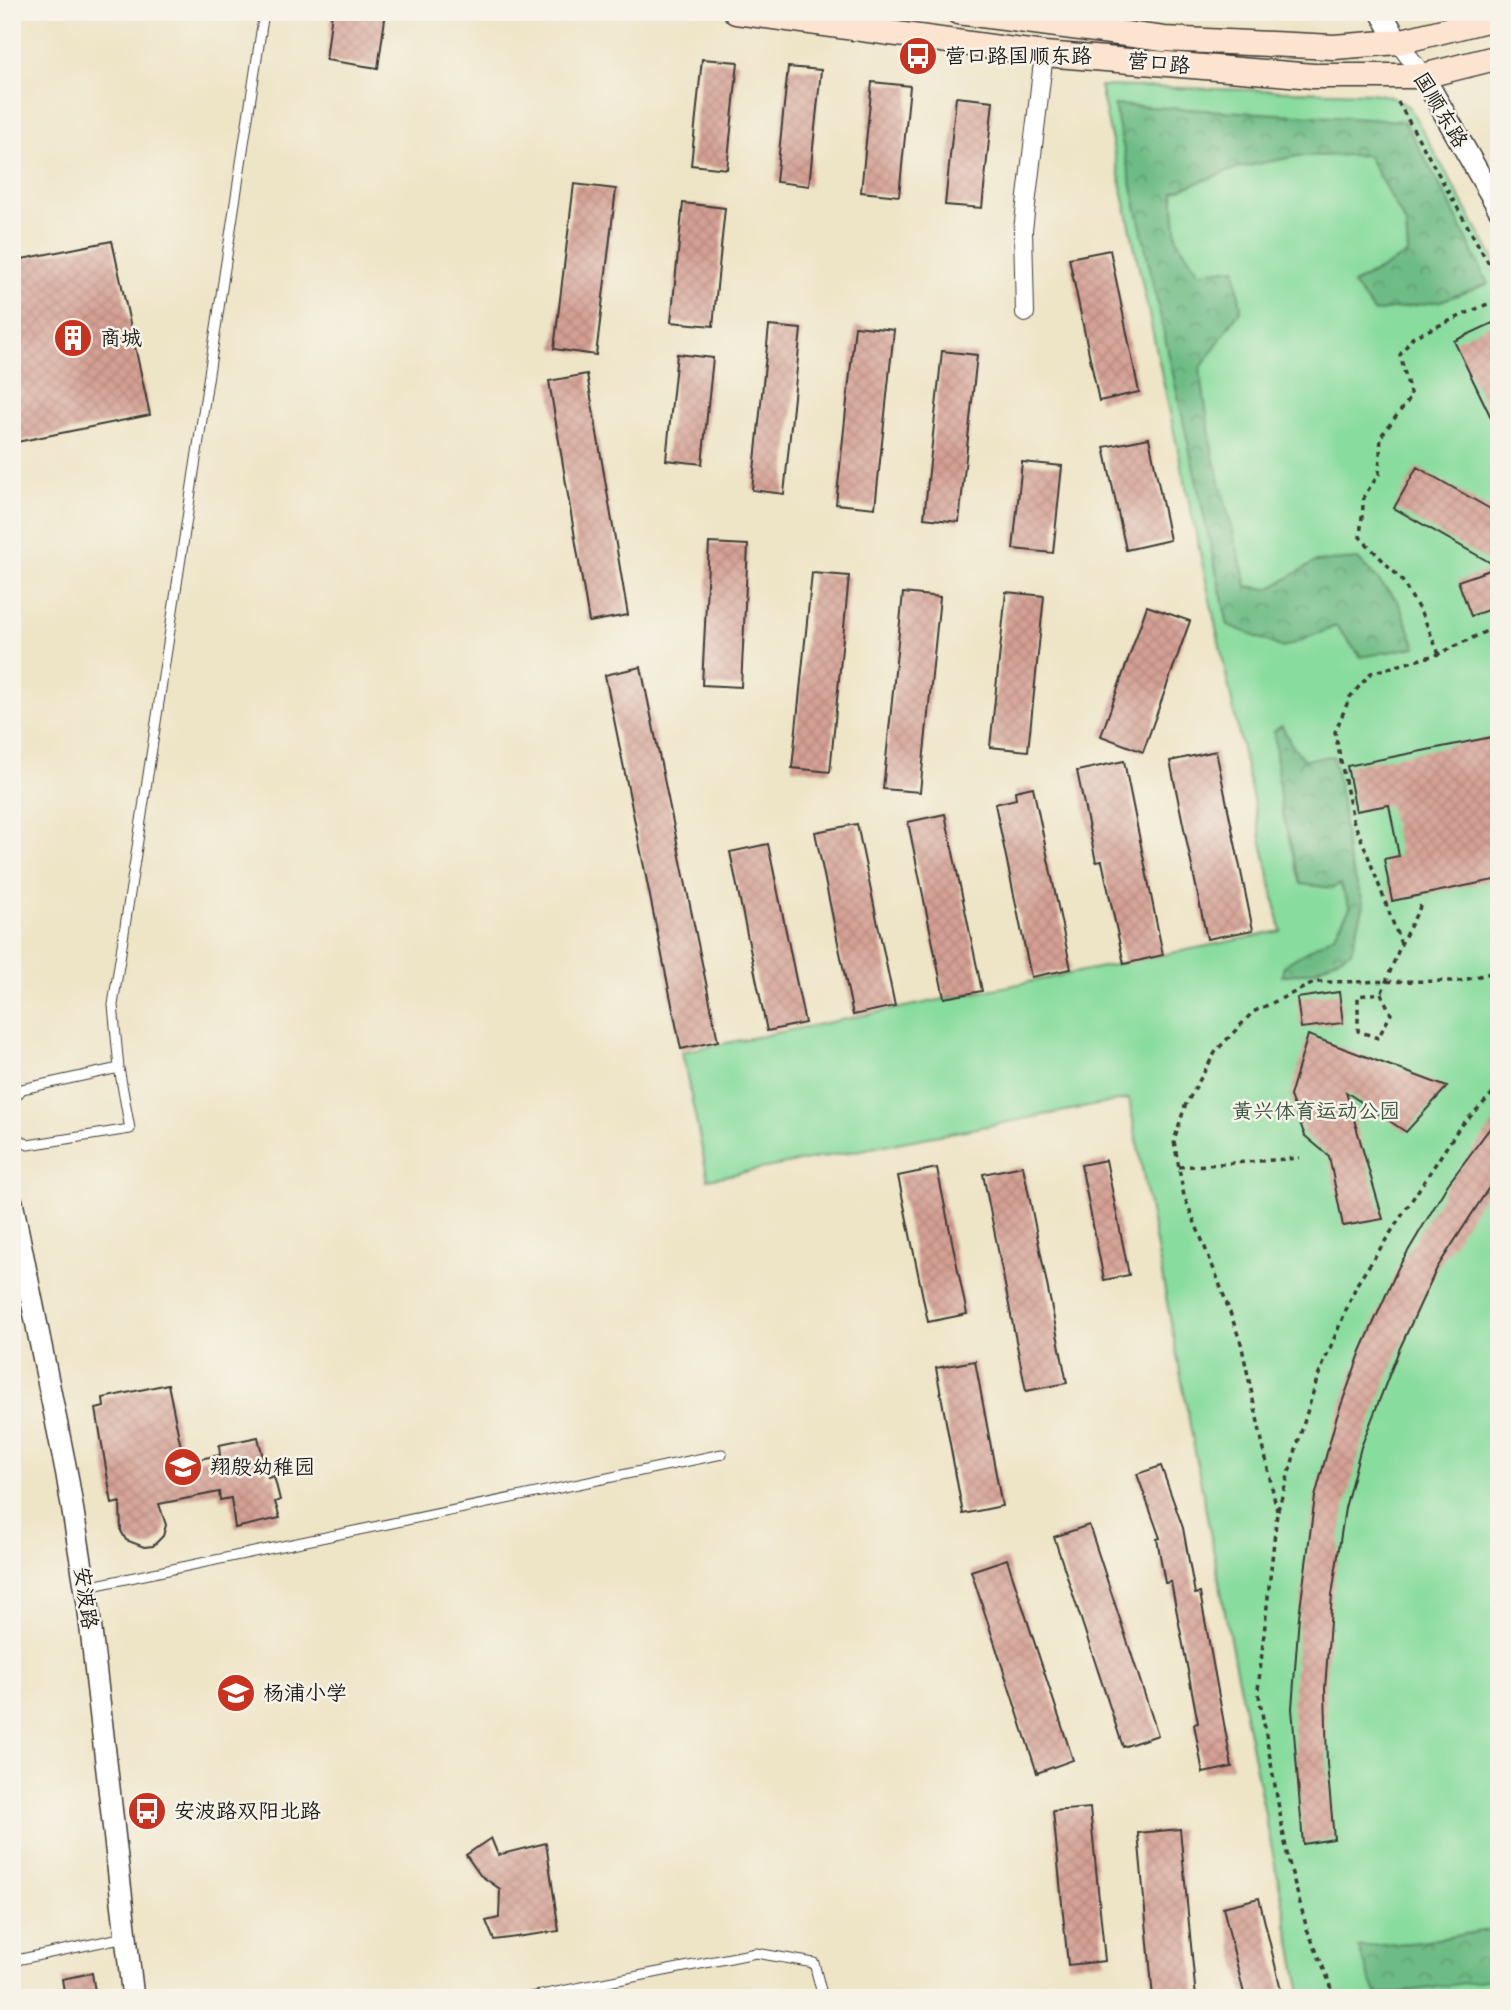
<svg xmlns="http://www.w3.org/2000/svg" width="1511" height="2010" viewBox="0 0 1511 2010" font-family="Sriracha,'LXGW WenKai TC',sans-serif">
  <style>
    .green { fill: #88dc9e; stroke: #527c5d; stroke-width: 2 }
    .forest { fill: url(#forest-crowns); stroke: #456c50; stroke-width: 2 }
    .building { fill: url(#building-cross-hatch) }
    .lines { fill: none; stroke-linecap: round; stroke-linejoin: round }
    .service-casing { stroke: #3c3a36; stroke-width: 11 }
    .minor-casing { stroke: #3c3a36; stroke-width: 20 }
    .tertiary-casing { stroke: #3c3a36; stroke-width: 24 }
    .secondary-casing { stroke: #3c3a36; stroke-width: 27 }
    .path { stroke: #3c3a36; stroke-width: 3.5; stroke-dasharray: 5 5; stroke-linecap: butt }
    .service { stroke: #fff; stroke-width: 9 }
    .minor { stroke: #fff; stroke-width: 18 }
    .tertiary { stroke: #fff; stroke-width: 21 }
    .secondary { stroke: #fde4d1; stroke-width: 24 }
    .labels { text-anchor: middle; stroke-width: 5; stroke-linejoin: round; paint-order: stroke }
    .poi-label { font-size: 21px; fill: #1c1c1c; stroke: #f7f3e8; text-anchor: start }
    .street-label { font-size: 21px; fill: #1c1c1c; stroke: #f7f3e8 }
    .park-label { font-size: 21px; fill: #3c5643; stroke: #f7f3e8 }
  </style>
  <defs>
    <pattern id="forest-crowns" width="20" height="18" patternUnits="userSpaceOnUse" patternTransform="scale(1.75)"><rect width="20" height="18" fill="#6ebc85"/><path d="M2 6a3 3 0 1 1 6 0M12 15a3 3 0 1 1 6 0" fill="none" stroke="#5a986c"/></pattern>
    <pattern id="building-cross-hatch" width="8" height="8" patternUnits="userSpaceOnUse" patternTransform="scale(1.75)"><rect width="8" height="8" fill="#d5a094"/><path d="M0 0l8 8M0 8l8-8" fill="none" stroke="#b6897f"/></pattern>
  </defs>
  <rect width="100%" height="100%" fill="#f7f3e8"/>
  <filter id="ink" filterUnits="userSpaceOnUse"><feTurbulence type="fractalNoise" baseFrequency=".0143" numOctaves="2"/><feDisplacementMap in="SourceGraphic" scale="14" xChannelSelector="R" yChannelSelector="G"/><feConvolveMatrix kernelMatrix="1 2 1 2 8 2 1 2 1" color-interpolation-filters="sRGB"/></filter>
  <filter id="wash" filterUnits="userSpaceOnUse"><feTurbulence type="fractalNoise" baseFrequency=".00686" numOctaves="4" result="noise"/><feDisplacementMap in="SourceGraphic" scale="28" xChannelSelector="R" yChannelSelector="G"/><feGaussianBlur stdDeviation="1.57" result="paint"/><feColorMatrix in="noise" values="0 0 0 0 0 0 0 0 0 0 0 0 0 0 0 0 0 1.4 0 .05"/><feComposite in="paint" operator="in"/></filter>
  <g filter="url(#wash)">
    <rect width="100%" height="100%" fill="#eee4c6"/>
    <!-- green -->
    <path class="green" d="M1100 86 1371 93 1393 97 1410 108 1499 268V1998H1302L1233 1655 1129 1099 708 1179 682 1052 1281 931Z"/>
    <!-- forest -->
    <path class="forest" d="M1114 105 1404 121 1449 202 1488 284 1441 301 1374 312 1353 284 1408 254 1406 224 1367 155 1298 156 1237 168 1173 192 1177 240 1199 272 1235 268 1241 309 1200 369 1213 456 1247 586 1269 589 1315 562 1358 559 1398 601 1416 647 1361 657 1336 626 1283 648 1228 625Z
      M1282 726 1290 742 1304 760 1333 756 1342 803 1347 855 1364 905 1351 951 1314 971 1282 976 1284 965 1334 935 1350 908 1340 884 1332 888 1301 884 1281 808 1274 731Z
      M1499 1928V1978L1377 1996 1358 1947 1421 1942Z"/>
    <g id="blocks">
      <!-- building -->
      <path class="building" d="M332 12H386L378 68 326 60Z
        M702 59 738 62 727 169 691 165Z
        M788 67 821 70 809 186 776 182Z
        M872 82 910 86 899 196 861 192Z
        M956 97 993 101 982 208 945 205Z
        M574 184 616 189 596 355 554 349Z
        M683 203 725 208 713 326 671 322Z
        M112 241 150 415 12 443V261Z
        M1110 250 1139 392 1099 401 1069 258Z
        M1499 320V434L1454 341Z
        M769 326 801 329 784 494 752 490Z
        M855 326 894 330 875 508 836 504Z
        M942 351 977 355 959 522 924 518Z
        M677 354 713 358 702 464 666 460Z
        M587 374 628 615 589 622 549 381Z
        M1149 438 1170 540 1126 550 1104 447Z
        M1022 462 1062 466 1053 553 1013 549Z
        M1417 467 1499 514V606L1471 616 1458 581 1498 567 1394 508Z
        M709 543 748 545 741 687 702 685Z
        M812 573 849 576 830 772 792 768Z
        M1006 592 1044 596 1028 751 990 747Z
        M903 593 940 597 920 792 883 789Z
        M1147 606 1190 621 1143 752 1101 736Z
        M641 667 718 1041 681 1049 605 675Z
        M1497 736 1499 746V879L1392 901 1384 859 1399 856 1389 805 1356 811 1347 766Z
        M1216 751 1253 930 1207 939 1170 761Z
        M1124 761 1163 955 1124 964 1102 861 1096 862 1077 771Z
        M1033 787 1071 969 1031 977 995 804 1016 799 1015 791Z
        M945 814 982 991 944 998 908 822Z
        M857 824 895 1006 853 1015 815 832Z
        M768 844 805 1023 767 1031 730 852Z
        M1339 992 1343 1023 1301 1028 1297 998Z
        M1308 1035 1447 1087 1406 1132 1346 1092 1383 1219 1343 1226 1329 1156 1305 1136 1290 1096Z
        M1499 1116V1172L1437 1268 1399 1350 1361 1447 1345 1508 1332 1595 1325 1689 1327 1764 1334 1839 1303 1844 1292 1708 1299 1616 1315 1497 1336 1419 1361 1351 1398 1268 1448 1184Z
        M1106 1160 1129 1275 1104 1280 1081 1165Z
        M1023 1166 1067 1383 1026 1391 983 1174Z
        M937 1168 967 1314 928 1322 898 1176Z
        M975 1361 1002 1506 963 1514 936 1368Z
        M168 1384 184 1462 220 1455 219 1445 258 1437 268 1478 274 1476 280 1500 275 1502 280 1518 235 1528 231 1498 220 1500 219 1492 159 1504 166 1525 163 1536 153 1546 144 1547 126 1540 121 1531 120 1502 112 1504 96 1409 104 1407 103 1398Z
        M1161 1466 1183 1528 1195 1594 1200 1593 1232 1767 1203 1773 1194 1724 1198 1723 1171 1582 1165 1583 1157 1539 1160 1538 1137 1474Z
        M1089 1525 1158 1735 1123 1747 1054 1537Z
        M1007 1559 1073 1760 1037 1773 971 1571Z
        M1090 1808 1105 1961 1068 1965 1053 1811Z
        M1180 1829 1196 1998H1153L1138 1833Z
        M491 1838 498 1855 546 1843 559 1931 494 1940 486 1921 499 1918 500 1889 480 1875 466 1855Z
        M1259 1898 1283 1998H1245L1223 1907Z
        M92 1973 96 1998H65L62 1979Z"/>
    </g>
  </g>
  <g filter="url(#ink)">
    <use href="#blocks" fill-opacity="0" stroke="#3c3a36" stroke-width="2"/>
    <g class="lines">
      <defs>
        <path id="service" d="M12 1102 22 1089 119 1068
          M12 1134 28 1145 130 1129 119 1068 113 1005 264 12
          M87 1587 722 1454
          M12 1961 125 1937
          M526 1998 756 1953 814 1963 823 1998"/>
        <path id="minor" d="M1398 42 1423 76
          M1025 313 1023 230 1044 54"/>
        <path id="tertiary" d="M1381 12 1398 42
          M1423 76 1499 209
          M12 1202 67 1475 88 1604 133 1998"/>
        <path id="secondary" d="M736 12 1044 54 1313 76H1423L1499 57
          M958 12 1164 39 1334 47 1398 42 1499 17"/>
      </defs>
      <!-- service casing -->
      <use href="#service" class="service-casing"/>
      <!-- minor casing -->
      <use href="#minor" class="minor-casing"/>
      <!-- tertiary casing -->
      <use href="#tertiary" class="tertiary-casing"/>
      <!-- secondary casing -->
      <use href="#secondary" class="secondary-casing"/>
      <!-- path -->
      <path class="path" d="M1398 102 1499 282
        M1439 654 1424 618 1401 579 1360 537 1364 496 1379 474 1381 436 1411 397 1400 355 1413 337 1499 299
        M1401 944 1365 848 1353 820 1335 732 1350 697 1371 673 1439 654 1499 625
        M1382 992 1401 944 1421 905
        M1381 993 1391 1014 1378 1038 1358 1031V996Z
        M1179 1167 1300 1158
        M1277 1511 1241 1343 1217 1277 1184 1196 1174 1141 1185 1106 1216 1051 1253 1012 1316 982 1460 981 1499 971
        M1336 1998 1307 1929 1288 1859 1258 1690 1277 1513 1317 1379 1357 1284 1459 1128 1499 1087"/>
      <!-- service -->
      <use href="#service" class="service"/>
      <!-- minor -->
      <use href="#minor" class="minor"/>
      <!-- tertiary -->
      <use href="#tertiary" class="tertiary"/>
      <!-- secondary -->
      <use href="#secondary" class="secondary"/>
    </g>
  </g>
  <!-- icons -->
  <defs>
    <symbol id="bus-disc" viewBox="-11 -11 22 22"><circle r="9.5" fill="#c8321e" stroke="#f7f3e8"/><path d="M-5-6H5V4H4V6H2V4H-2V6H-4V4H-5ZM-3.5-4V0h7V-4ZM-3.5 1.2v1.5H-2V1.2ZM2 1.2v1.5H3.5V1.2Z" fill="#fff"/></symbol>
    <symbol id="building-disc" viewBox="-11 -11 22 22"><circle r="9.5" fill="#c8321e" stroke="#f7f3e8"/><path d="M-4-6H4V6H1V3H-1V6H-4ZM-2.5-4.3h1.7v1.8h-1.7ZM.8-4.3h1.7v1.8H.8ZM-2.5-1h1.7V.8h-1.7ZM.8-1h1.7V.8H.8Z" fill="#fff"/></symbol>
    <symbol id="school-disc" viewBox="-11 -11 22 22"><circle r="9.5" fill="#c8321e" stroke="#f7f3e8"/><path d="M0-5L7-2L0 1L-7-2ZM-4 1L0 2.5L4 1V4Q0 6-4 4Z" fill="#fff"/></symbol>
  </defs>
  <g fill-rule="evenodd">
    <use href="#bus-disc" x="896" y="34" width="44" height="44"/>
    <use href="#building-disc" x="51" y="316" width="44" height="44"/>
    <use href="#school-disc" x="161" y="1445" width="44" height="44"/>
    <use href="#school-disc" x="214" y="1671" width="44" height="44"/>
    <use href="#bus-disc" x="125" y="1789" width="44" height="44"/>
  </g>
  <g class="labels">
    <!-- poi labels -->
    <g class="poi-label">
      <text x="945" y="63">营口路国顺东路</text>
      <text x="100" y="345">商城</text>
      <text x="210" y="1474">翔殷幼稚园</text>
      <text x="263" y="1700">杨浦小学</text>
      <text x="174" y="1818">安波路双阳北路</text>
    </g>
    <!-- street labels -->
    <g class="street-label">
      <text transform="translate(1159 63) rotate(5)" y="7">营口路</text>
      <text transform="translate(1441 110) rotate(59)" y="7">国顺东路</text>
      <text transform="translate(86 1598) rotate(82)" y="7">安波路</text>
    </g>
    <!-- park labels -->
    <g class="park-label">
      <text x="1316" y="1118">黄兴体育运动公园</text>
    </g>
  </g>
  <!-- margin -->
  <rect width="1511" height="2010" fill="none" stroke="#f7f3e8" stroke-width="42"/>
</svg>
